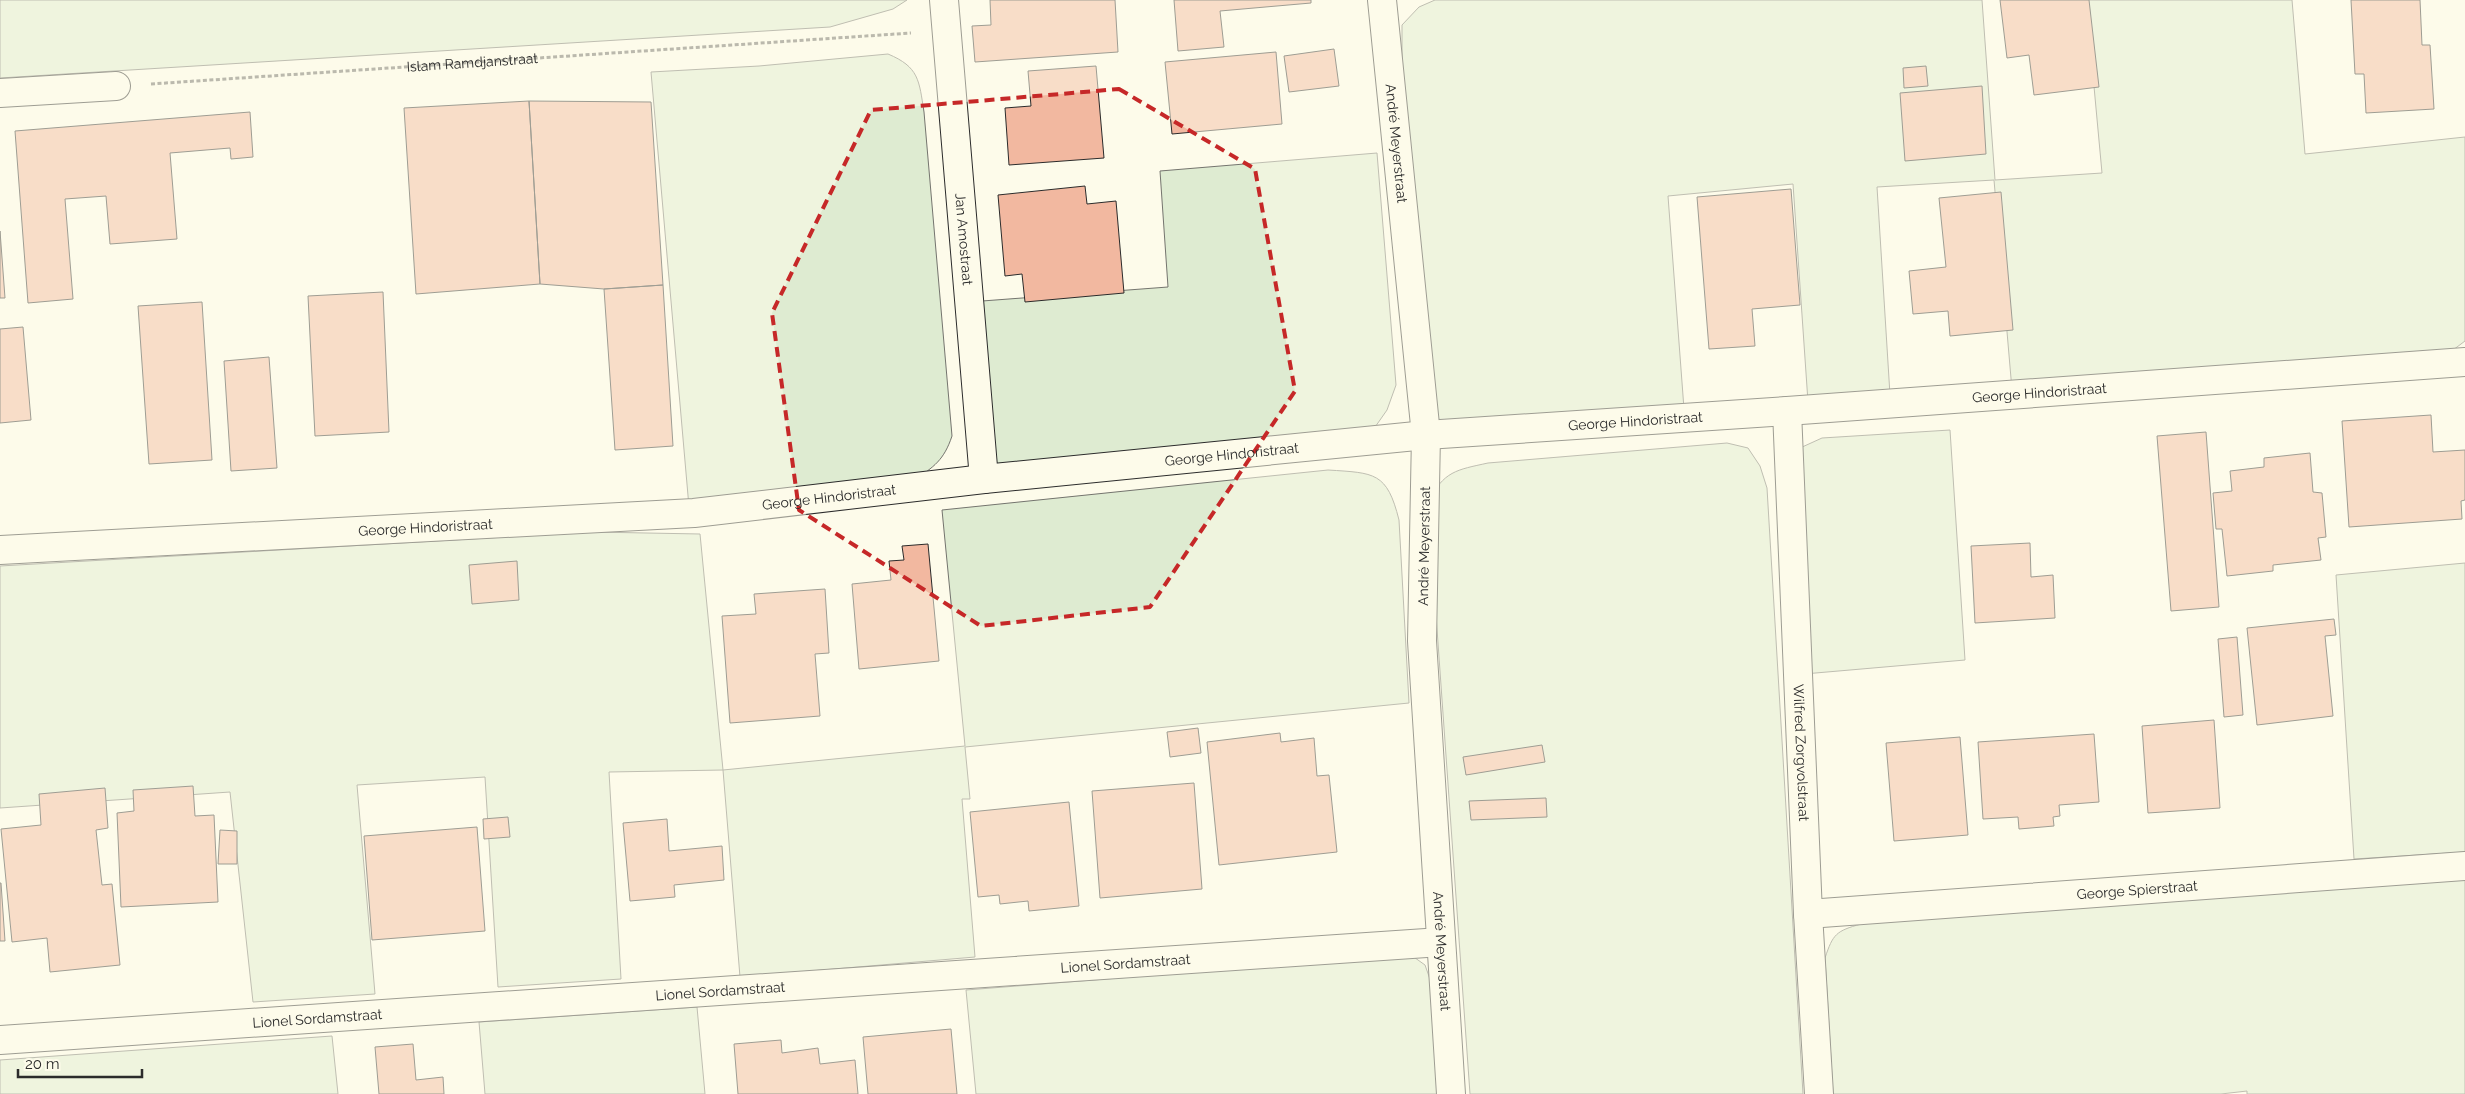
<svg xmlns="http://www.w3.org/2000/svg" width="2465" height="1094" viewBox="0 0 2465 1094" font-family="Raleway,sans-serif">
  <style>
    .green { fill: #deebd1; stroke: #74746e }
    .building { fill: #f2b8a0; stroke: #2b2b2b }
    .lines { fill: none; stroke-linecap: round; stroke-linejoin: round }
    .street-casing { stroke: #2b2b2b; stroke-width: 30 }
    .path { stroke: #6a6964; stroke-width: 3; stroke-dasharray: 4 2.5; stroke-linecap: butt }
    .street { stroke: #fdfbea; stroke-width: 28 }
    .marked { fill: none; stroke: #c62828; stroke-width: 4; stroke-dasharray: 10 6; stroke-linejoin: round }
    .labels { text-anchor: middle; stroke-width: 4; stroke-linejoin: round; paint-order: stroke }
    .street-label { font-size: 14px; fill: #2b2b2b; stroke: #fdfbea }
  </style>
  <rect width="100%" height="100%" fill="#fdfbea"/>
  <!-- green -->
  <path class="green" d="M0 0H907L893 9 830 27 0 78Z
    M1435 0H1982L1995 180 2102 173 2086 0H2292L2305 154 2465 137V341L2453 350 2012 390 1994 180 1877 187 1890 395 1808 402 1793 184 1668 196 1684 409 1452 427 1434 416 1421 394 1402 58V25L1419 7Z
    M888 54C919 67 919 80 924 112L952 436C944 460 934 467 914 480L689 507 651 72 759 66Z
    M1377 153 1396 385 1387 410 1373 430 1007 472 989 460 969 302 1168 287 1160 171Z
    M1950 430 1965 660 1804 674 1800 448 1822 438Z
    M1727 443 1748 448 1760 466 1767 488 1803 1094H1470L1428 502C1444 471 1456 470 1488 463Z
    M1328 470C1375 473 1387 472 1399 520L1409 703 965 747 970 799H962L975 957 740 977 723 770 609 772 621 979 498 987 485 777 357 785 375 994 253 1002 230 792 0 808V566L593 532 700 534 723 770 965 746 942 510Z
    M2465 563V852L2354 859 2336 575Z
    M2465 877V1094H2247V1091L2221 1094H1833L1825 958C1833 934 1836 931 1861 924Z
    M1411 955 1425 965 1431 982 1439 1094H976L966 990Z
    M697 1007 705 1094H485L479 1022Z
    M332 1036 338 1094H0V1060Z"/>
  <!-- building -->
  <path class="building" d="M990 0H1115L1118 52 975 62 972 26 991 25Z
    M1174 0H1311V3L1220 11 1224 47 1178 51Z
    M2000 0H2089L2099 87 2034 95 2029 55 2007 58Z
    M2351 0H2420L2422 45H2430L2434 109 2366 113 2364 74H2355Z
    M1334 49 1339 86 1289 92 1284 56Z
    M1276 52 1282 124 1172 134 1165 62Z
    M1096 66 1104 158 1009 165 1005 108 1031 106 1028 71Z
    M1926 66 1928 86 1904 88 1903 68Z
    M1982 86 1986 154 1905 161 1900 93Z
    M529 101 540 284 416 294 404 108Z
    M529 101 651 102 663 285 604 289 540 284Z
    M250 112 253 157 231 159 230 148 170 153 177 239 110 244 106 196 65 199 73 299 28 303 15 131Z
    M1085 186 1087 204 1116 201 1124 293 1025 302 1022 274 1005 276 998 195Z
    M1791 189 1800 305 1752 309 1755 346 1709 349 1697 197Z
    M2001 192 2013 330 1950 336 1948 311 1913 314 1909 271 1946 267 1939 198Z
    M0 231 5 298H0Z
    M663 285 673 446 615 450 604 289Z
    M383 292 389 432 315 436 308 296Z
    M202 302 212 460 149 464 138 306Z
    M23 327 31 420 0 423V329Z
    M269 357 277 468 231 471 224 361Z
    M2431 415 2433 452 2465 450V500L2461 501 2462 519 2349 527 2342 421Z
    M2206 432 2219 607 2171 611 2157 436Z
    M2310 453 2313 492 2322 493 2326 537 2318 538 2321 560 2273 565V571L2227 576 2222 529H2216L2213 493 2232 491 2230 471 2264 467V458Z
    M2030 543 2031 577 2053 575 2055 618 1975 623 1971 546Z
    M928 544 939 661 859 669 852 584 891 580 889 561 904 560 902 546Z
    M517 561 519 600 472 604 469 565Z
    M825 589 829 653 815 654 820 716 730 723 722 616 756 614 754 594Z
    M2334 619 2336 635 2325 636 2333 716 2257 725 2247 628Z
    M2237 637 2243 715 2224 717 2218 639Z
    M2214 720 2220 808 2148 813 2142 726Z
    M1198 728 1201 753 1170 757 1167 732Z
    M1280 733 1281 742 1314 738 1317 776 1329 775 1337 852 1219 865 1207 742Z
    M2094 734 2099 802 2059 805 2060 816 2053 817 2054 826 2019 829 2018 817 1983 819 1978 742Z
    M1960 737 1968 835 1894 841 1886 743Z
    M1542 745 1545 762 1466 775 1463 757Z
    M1194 783 1202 889 1100 898 1092 791Z
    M193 786 195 816 214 815 218 902 121 907 117 813 134 811 133 790Z
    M105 788 108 828 96 830 102 885 112 884 120 965 50 972 47 938 12 942 1 829 41 825 39 794Z
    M1546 798 1547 817 1471 820 1469 801Z
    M1069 802 1079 906 1029 911 1028 901 1000 904 999 895 978 897 970 812Z
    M508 817 510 837 484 839 483 819Z
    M667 819 669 851 722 846 724 880 674 885 675 897 630 901 623 823Z
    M477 827 485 931 372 940 364 836Z
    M220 830 237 831V864H218Z
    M1 883 5 941H0V883Z
    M951 1029 957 1094H868L863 1037Z
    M781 1040 782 1053 818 1048 820 1064 855 1060 858 1094H738L734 1044Z
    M413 1044 416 1080 443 1077 444 1094H379L375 1047Z"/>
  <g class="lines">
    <defs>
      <g id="street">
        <path id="s2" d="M944 0 984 479"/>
        <path id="s3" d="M1382 0 1426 435 1422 641 1451 1094"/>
        <path d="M0 93 116 86"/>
        <path id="s4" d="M1787 411 1808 914 1819 1094"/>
        <path id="s5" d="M0 550 694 513 984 479 1426 435 1787 411 2465 362"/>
        <path id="s6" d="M1808 914 2465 866"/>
        <path id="s7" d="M0 1040 1441 942"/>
      </g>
    </defs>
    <!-- street casing -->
    <use href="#street" class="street-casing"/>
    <!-- path -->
    <path class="path" id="s1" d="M151 84 911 33"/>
    <!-- street -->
    <use href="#street" class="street"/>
  </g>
  <!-- marked area -->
  <path d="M0 0H2465V1094H0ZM1119 89 1255 169 1295 391 1150 607 981 626 799 510 772 313 871 110Z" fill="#fdfbea" fill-opacity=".55" fill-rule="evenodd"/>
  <path class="marked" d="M1119 89 1255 169 1295 391 1150 607 981 626 799 510 772 313 871 110Z"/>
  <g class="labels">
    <!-- street labels -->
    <g class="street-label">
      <text dy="5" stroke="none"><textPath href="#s1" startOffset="322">Islam Ramdjanstraat</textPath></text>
      <text dy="5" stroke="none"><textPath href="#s3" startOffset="144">André Meyerstraat</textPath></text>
      <text dy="5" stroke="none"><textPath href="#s2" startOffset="240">Jan Amostraat</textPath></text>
      <text dy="5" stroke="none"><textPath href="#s5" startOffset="2046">George Hindoristraat</textPath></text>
      <text dy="5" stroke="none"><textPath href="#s5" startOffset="1641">George Hindoristraat</textPath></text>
      <text dy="5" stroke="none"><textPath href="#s5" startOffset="1236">George Hindoristraat</textPath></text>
      <text dy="5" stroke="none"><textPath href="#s5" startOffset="831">George Hindoristraat</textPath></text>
      <text dy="5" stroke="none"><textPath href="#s5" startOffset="426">George Hindoristraat</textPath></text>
      <text transform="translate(1424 546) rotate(-89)" y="5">André Meyerstraat</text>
      <text dy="5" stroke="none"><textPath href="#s4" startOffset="342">Wilfred Zorgvolstraat</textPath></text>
      <text dy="5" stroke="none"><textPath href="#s6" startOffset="330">George Spierstraat</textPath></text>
      <text dy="5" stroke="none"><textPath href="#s3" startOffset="954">André Meyerstraat</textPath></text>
      <text dy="5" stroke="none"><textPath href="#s7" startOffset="1128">Lionel Sordamstraat</textPath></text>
      <text dy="5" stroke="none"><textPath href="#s7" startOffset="722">Lionel Sordamstraat</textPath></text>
      <text dy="5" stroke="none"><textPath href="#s7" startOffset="318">Lionel Sordamstraat</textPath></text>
    </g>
  </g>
  <!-- scale -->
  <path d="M18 1069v8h124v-8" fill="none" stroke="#2b2b2b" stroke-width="2.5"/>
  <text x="25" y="1069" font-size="15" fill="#2b2b2b" stroke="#fdfbea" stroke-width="4" paint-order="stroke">20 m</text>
</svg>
